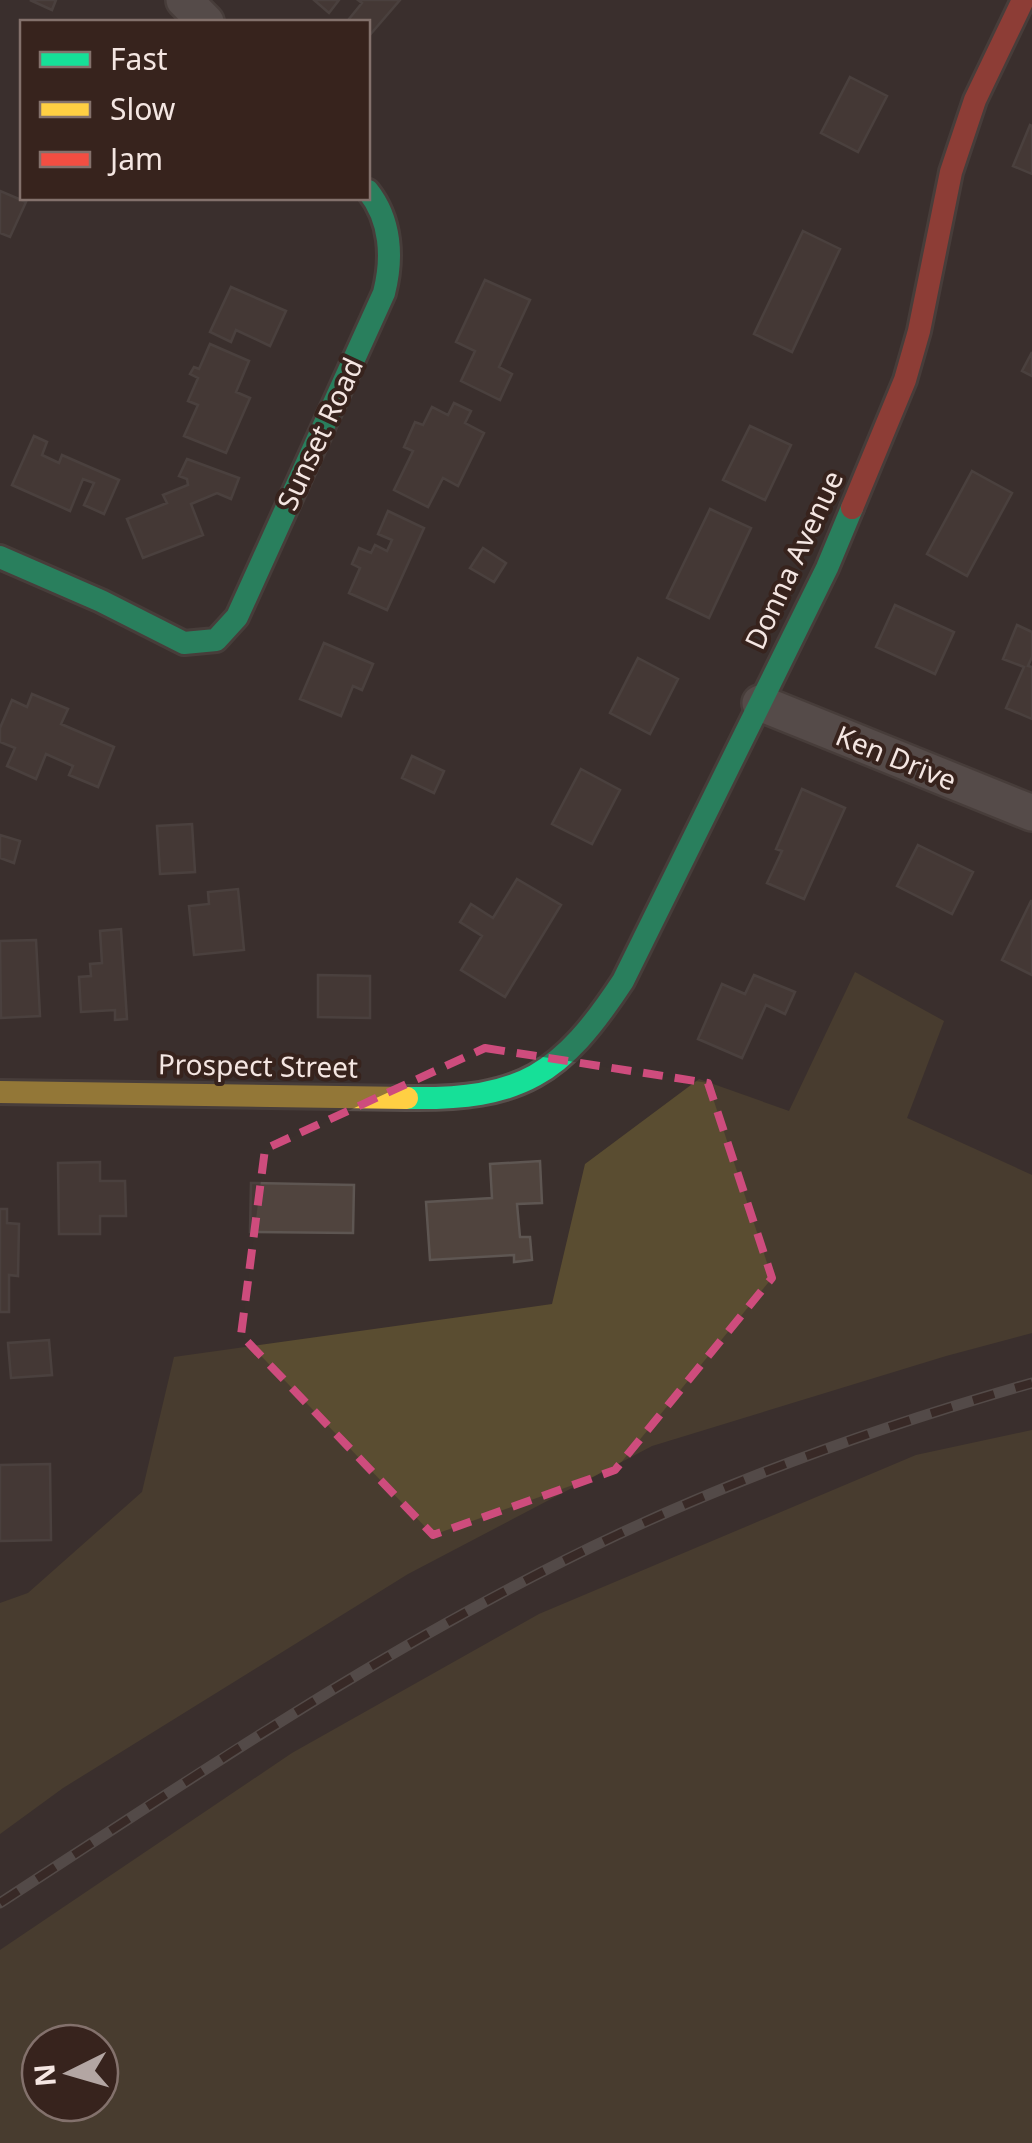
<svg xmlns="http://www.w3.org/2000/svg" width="1032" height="2143" viewBox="0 0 1032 2143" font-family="'Noto Sans',sans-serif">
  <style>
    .green { fill: #5a4d31; fill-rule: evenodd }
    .building { fill: #50443e; stroke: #5e5652; stroke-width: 2.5 }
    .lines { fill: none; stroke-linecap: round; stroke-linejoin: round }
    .street-casing { stroke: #584e4b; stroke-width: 40 }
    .fast-casing { stroke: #584e4b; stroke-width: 28 }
    .slow-casing { stroke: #584e4b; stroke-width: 28 }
    .jam-casing { stroke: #584e4b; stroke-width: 28 }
    .street { stroke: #766d6a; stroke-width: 35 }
    .fast { stroke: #16e098; stroke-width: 22 }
    .slow { stroke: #ffcf43; stroke-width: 22 }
    .jam { stroke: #f24e42; stroke-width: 22 }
    .rail-casing { stroke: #726b68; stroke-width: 11 }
    .rail { stroke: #37231d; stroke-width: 8; stroke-dasharray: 22; stroke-linecap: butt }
    .marked { fill: none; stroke: #ce4c7d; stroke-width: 8; stroke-dasharray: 20 12; stroke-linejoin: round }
    .labels { text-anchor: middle; stroke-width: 8; stroke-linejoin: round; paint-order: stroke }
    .street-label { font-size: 28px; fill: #f4e6e2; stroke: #37231d }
  </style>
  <rect width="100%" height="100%" fill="#3b302d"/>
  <!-- green -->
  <path class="green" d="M855 972 944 1021 907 1118 1032 1175V1333L946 1356 652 1446 408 1574 63 1788 0 1834V1603L28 1593 142 1492 174 1357 552 1304 585 1164 699 1079 789 1111Z
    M1032 1430V2143H0V1950L292 1753 539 1614 916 1455ZM100 2043V2103H40V2043Z"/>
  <!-- building -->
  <path class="building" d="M30 0H56L52 10Z
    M314 0H339L329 13Z
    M358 0H400L369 36 368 22H353L349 19 362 3Z
    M850 77 887 96 858 152 821 133Z
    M1030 125 1032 126V174L1013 166Z
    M0 191 26 202 10 237 0 233Z
    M803 231 840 249 792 352 754 334Z
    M485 280 530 300 499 367 512 374 500 400 461 381 475 351 456 342Z
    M231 287 286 311 270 346 236 330 231 342 210 332Z
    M210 344 249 361 236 392 250 398 226 453 184 436 198 405 188 401 198 378 190 374 194 367 199 369Z
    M1032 352V376L1022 371Z
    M454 403 471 411 465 423 484 433 458 486 443 478 428 507 394 490 413 451 404 447 415 422 423 425 432 407 448 415Z
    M750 426 791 445 765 500 723 480Z
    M34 436 47 442 42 455 59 463 62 455 119 480 104 514 84 505 94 483 83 479 70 511 12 485Z
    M187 459 239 478 231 499 217 493 191 504 203 535 143 558 127 519 167 503 163 495 188 485 187 479 179 476Z
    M972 471 1012 493 967 576 927 554Z
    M710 509 751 528 709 618 667 598Z
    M388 511 424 528 387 610 349 593 360 568 352 564 359 548 371 553 375 545 387 551 392 540 378 534Z
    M483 548 506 563 494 582 470 568Z
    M895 605 954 632 935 674 876 647Z
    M1017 625 1032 632V657L1028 666 1032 667V719L1006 708 1024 667 1003 659Z
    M324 643 373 664 362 690 353 686 341 716 300 699Z
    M638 658 678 679 650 734 610 713Z
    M32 694 68 709 61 724 114 747 98 787 69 775 73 766 46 754 36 779 7 766 15 748 0 742V728L12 700 27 707Z
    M412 756 444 771 434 793 402 778Z
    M581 769 620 790 592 844 552 824Z
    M802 789 845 808 804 899 767 883 782 851 776 849Z
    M192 824 195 872 160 874 157 826Z
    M0 835 20 841 14 863 0 858Z
    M918 845 973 872 952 914 897 886Z
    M517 879 561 905 505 997 461 970 482 936 460 922 471 904 493 918Z
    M238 889 244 950 194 955 189 906 209 904 208 892Z
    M1031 901H1032V975L1002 960Z
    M121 929 127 1019 115 1020V1010L81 1012 79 977 91 976 90 964 102 963 100 931Z
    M36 940 40 1016 1 1018 0 941Z
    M318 975 370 976V1018L318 1017Z
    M754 975 795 992 785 1014 766 1005 742 1058 698 1039 722 984 745 994Z
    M540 1161 542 1203 517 1204 520 1237H530L532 1260 514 1262V1255L430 1260 426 1202 492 1198 490 1164Z
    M100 1162V1181H125L126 1216H100V1234H59L58 1163Z
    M251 1183 354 1185 353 1233 250 1232Z
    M0 1209H7V1223L19 1224 18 1276 9 1275V1312H0Z
    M49 1340 52 1375 11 1378 8 1343Z
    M50 1464 51 1540 0 1541V1465Z"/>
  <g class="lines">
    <defs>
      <path id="street" d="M184 0 206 22
        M760 703 1032 813"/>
      <path id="fast" d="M0 557 101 601 184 643 216 640 237 617 384 293C393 258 391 220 368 191
        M407 1098C522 1100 561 1075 623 981L827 568 852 508"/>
      <path id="slow" d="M0 1092 407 1098"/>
      <path id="jam" d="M852 508 905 380 919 331 951 172 975 100 1023 0"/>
    </defs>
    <!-- street casing -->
    <use href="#street" class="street-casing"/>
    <!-- fast casing -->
    <use href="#fast" class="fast-casing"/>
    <!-- slow casing -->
    <use href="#slow" class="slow-casing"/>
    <!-- jam casing -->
    <use href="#jam" class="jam-casing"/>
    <!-- street -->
    <use href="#street" class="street"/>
    <!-- fast -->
    <use href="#fast" class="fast"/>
    <!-- slow -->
    <use href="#slow" class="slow"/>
    <!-- jam -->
    <use href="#jam" class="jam"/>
    <defs>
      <path id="rail" d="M0 1903C201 1772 401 1636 619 1534 752 1472 891 1423 1032 1383"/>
    </defs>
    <!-- rail casing -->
    <use href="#rail" class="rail-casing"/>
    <!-- rail -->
    <use href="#rail" class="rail"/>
  </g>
  <!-- marked area -->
  <path d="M0 0H1032V2143H0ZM485 1048 708 1083 772 1278 615 1470 433 1535 241 1335 265 1149Z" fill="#3b302d" fill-opacity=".55" fill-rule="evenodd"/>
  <path class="marked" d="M485 1048 708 1083 772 1278 615 1470 433 1535 241 1335 265 1149Z"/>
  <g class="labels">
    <!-- street labels -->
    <g class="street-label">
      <text transform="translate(320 434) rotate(-65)" y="10">Sunset Road</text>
      <text transform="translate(794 560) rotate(-65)" y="10">Donna Avenue</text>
      <text transform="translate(896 758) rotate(22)" y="10">Ken Drive</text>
      <text transform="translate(258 1066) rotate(1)" y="10">Prospect Street</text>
    </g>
  </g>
  <!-- legend -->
  <rect x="20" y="20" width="350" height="180" fill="#37231d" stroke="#83716c" stroke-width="2.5"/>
  <rect x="40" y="52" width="50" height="15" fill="#16e098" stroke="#83716c" stroke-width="2.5"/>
  <text x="110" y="70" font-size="30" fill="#f4e6e2">Fast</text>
  <rect x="40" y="102" width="50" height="15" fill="#ffcf43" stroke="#83716c" stroke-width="2.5"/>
  <text x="110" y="120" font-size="30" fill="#f4e6e2">Slow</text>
  <rect x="40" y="152" width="50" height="15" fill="#f24e42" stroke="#83716c" stroke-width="2.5"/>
  <text x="110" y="170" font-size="30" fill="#f4e6e2">Jam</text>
  <!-- north arrow -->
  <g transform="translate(70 2073) rotate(265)"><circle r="48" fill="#37231d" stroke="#83716c" stroke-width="2.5"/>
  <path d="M0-8L18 38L0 25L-18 38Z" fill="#b3a6a3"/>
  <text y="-15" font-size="28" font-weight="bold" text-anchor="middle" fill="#f4e6e2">N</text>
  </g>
</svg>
